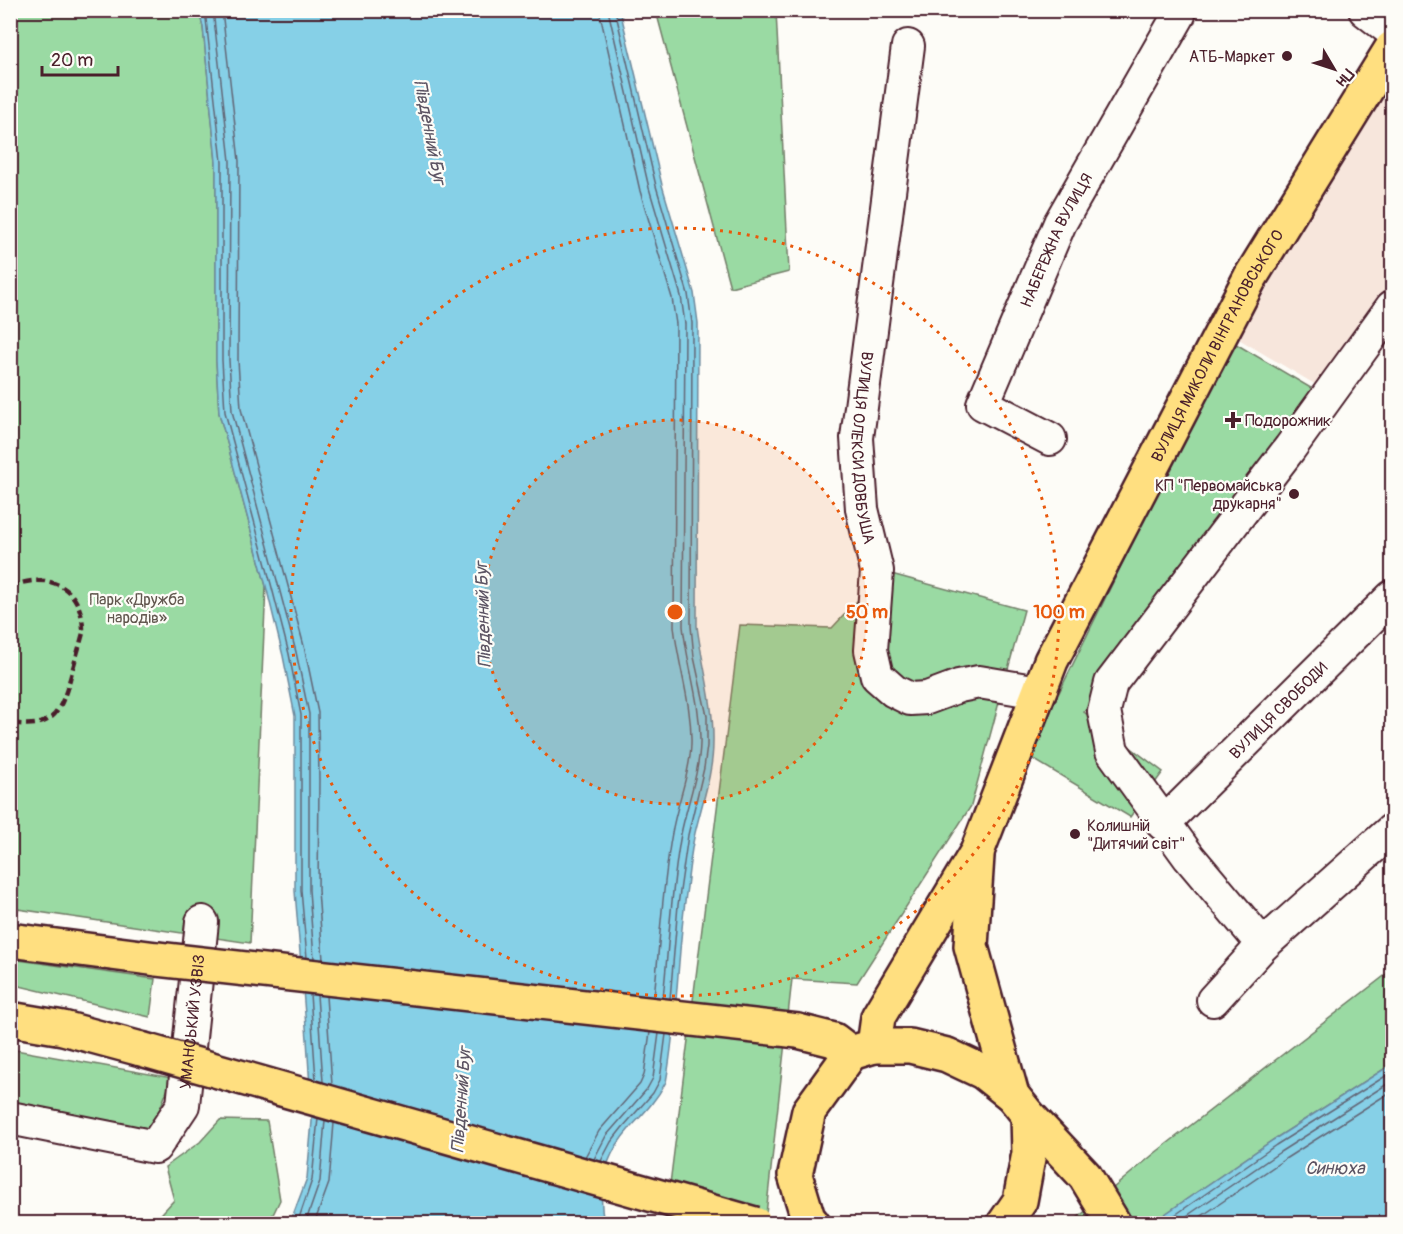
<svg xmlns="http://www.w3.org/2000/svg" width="1403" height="1234" viewBox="0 0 1403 1234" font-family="Pangolin,sans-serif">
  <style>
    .built { fill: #f7e6dc }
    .green { fill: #9adaa3; stroke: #727c67; stroke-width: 1.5 }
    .water { fill: #86d0e7; stroke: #6e899c; stroke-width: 1.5 }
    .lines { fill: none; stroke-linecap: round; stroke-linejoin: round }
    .shore { stroke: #626676; stroke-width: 1.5 }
    .minor-casing { stroke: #4a1f2b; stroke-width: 36 }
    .primary-casing { stroke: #4a1f2b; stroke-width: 38 }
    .minor { stroke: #fdfcf7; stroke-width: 32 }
    .primary { stroke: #ffdf80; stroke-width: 33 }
    .rail { stroke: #4a1f2b; stroke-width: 4.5; stroke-dasharray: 9 4.5; stroke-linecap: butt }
    .primary-bridge-casing { stroke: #4a1f2b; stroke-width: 38; stroke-linecap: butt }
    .primary-bridge { stroke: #ffdf80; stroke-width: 33 }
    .ring { fill: none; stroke: #e8590c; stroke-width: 3; stroke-dasharray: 3 6 }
    .poi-dot { fill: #4a1f2b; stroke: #fdfcf7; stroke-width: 2 }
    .labels { text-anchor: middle; stroke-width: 4.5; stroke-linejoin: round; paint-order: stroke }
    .poi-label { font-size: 16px; fill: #4a1f2b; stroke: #fdfcf7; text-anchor: end }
    .street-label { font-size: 16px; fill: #4a1f2b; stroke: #fdfcf7 }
    .park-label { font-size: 16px; fill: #62574f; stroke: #fdfcf7 }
    .water-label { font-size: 18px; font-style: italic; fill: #5c5463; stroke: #fdfcf7 }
    .centre { fill: #e8590c; stroke: #fdfcf7; stroke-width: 3 }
    .ring-label { font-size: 18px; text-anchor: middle; font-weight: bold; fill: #e8590c; stroke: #fdfcf7; stroke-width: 4.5; stroke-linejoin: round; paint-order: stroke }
  </style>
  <rect width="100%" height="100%" fill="#fdfcf7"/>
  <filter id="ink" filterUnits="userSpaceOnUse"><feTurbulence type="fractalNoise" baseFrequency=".0167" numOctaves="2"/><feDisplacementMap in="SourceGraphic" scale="12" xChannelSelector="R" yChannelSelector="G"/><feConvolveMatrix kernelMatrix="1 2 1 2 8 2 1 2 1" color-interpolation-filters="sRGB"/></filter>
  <g filter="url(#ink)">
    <!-- built -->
    <path class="built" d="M1392 82V285L1323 389 1237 338 1312 206Z"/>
    <!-- green -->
    <path class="green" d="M11 11H199L203 27 216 162V361L219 413 266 586 250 943 11 908Z
      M656 11H776L789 272 730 287Z
      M1231 341 1321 394 1084 712 1163 772 1130 817 1028 756Z
      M884 572 1024 610 971 806 857 983 792 979 765 1223 665 1224 740 625 832 628Z
      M11 959 155 979 150 1017 11 984Z
      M1392 970V1064L1273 1140 1152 1223 1070 1224 1155 1153Z
      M10 1049 172 1078 152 1129 11 1103Z
      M220 1120 267 1121 280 1200 269 1223H153L174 1200 165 1167 200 1142Z"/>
    <!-- water -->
    <path class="water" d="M620 10 662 185 694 293 698 323 697 626C702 665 714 703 713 743 713 773 702 803 695 833 691 850 689 869 687 887 677 952 678 1018 666 1082 656 1101 643 1114 629 1129 605 1156 597 1188 604 1223H290L307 1178 312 1121 307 1039 295 891V716L283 656 266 586 219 413 216 361V162L203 27 199 11Z
      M1392 1064V1223H1152L1273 1140Z"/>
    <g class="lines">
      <!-- shore -->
      <path class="shore" d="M205 10 222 162V360L225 412 271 584 289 654 301 715V890L307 958
        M213 10 230 161 229 360 232 411 296 652 309 714V890L314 959
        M222 10 239 161 238 360 241 409 305 650 318 713 319 780 318 890 323 960
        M599 10 640 191 672 298 676 324 674 626C678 666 692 703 691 744 690 774 677 803 672 833 662 887 660 942 654 997
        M608 10 649 188 681 296 685 324 683 626C687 666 701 703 700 744 699 774 687 804 681 834 671 888 669 943 663 998
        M615 10 656 186 688 294 692 323 691 626 694 657 707 716V746L704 768 688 835 678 905 670 999
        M310 994 316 1080
        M317 995 323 1082
        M326 996 332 1085
        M585 1157 599 1131 640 1084 644 1075 650 1032
        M594 1159 606 1136 647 1089 653 1078 659 1033
        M601 1161 611 1142 622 1128 653 1093 660 1080 666 1034
        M297 1224 312 1180 318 1118
        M305 1224 320 1181 325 1120
        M314 1224 329 1183 334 1123
        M1162 1224 1276 1145 1392 1072
        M1175 1224 1280 1152 1392 1081
        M1190 1224 1285 1159 1392 1091"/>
      <defs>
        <g id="minor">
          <path d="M1365 10 1392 31"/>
          <path id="s1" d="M908 46 857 438 862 509 877 571 871 650 877 676 894 691 910 699 927 698 959 686 979 682 1039 692"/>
          <path id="s2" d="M1050 439 983 404 1060 223 1179 15"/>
          <path id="s3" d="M1163 824 1392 597"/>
          <path d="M1263 945 1189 857 1112 751 1104 711 1111 683 1290 448 1392 307"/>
          <path d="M1213 1000 1263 945 1392 830"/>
          <path id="s4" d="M10 1118 155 1147 183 1105 202 922"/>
        </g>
        <g id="primary">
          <path d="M977 856 971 946 1012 1095"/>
          <path d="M10 940 157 959"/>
          <path d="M10 1019 63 1028 141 1049"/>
          <path d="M798 1031 834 1040 851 1053"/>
          <path id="s5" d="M874 1046 878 1017 977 852 1051 661 1250 278 1392 48"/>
          <path d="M1028 1115 1085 1176 1114 1224"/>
          <path d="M813 1224 808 1218 795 1175 809 1111 851 1053 874 1046H910L947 1055 983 1072 1012 1095 1028 1115 1029 1153 1020 1201 1004 1224"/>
        </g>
      </defs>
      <!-- minor casing -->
      <use href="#minor" class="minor-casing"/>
      <!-- primary casing -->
      <use href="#primary" class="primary-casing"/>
      <!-- minor -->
      <use href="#minor" class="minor"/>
      <!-- primary -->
      <use href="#primary" class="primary"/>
      <!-- rail -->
      <path class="rail" d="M10 587C50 570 84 588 83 633 79 648 74 664 70 679 59 716 52 729 10 723"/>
      <defs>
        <path id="primary-bridge" d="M157 959 798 1031
          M141 1049 755 1224"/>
      </defs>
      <!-- primary-bridge casing -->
      <use href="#primary-bridge" class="primary-bridge-casing"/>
      <!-- primary-bridge -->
      <use href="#primary-bridge" class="primary-bridge"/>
    </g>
  </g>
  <!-- distance rings -->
  <circle cx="675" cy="612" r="192" fill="#e8590c" fill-opacity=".12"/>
  <g class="ring">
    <circle cx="675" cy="612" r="192"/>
    <circle cx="675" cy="612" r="384"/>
  </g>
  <!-- markers -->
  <g class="poi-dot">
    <circle cx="1287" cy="56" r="6"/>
    <path d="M1230 411h6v6h6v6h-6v6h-6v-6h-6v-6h6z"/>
    <circle cx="1294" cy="494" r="6"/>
    <circle cx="1075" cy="834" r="6"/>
  </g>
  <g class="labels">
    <!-- poi labels -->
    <g class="poi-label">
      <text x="1275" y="62">АТБ-Маркет</text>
      <text x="1245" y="426" text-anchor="start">Подорожник</text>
      <text x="1282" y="491">КП "Первомайська<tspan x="1282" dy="18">друкарня"</tspan></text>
      <text x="1087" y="831" text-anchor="start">Колишній<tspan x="1087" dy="18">"Дитячий світ"</tspan></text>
    </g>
    <!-- street labels -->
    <g class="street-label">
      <text dy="6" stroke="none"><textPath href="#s2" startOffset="255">НАБЕРЕЖНА ВУЛИЦЯ</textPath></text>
      <text dy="6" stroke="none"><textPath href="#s5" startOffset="783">ВУЛИЦЯ МИКОЛИ ВІНГРАНОВСЬКОГО</textPath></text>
      <text dy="6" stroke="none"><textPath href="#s1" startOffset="405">ВУЛИЦЯ ОЛЕКСИ ДОВБУША</textPath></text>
      <text dy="6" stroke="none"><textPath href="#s3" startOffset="162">ВУЛИЦЯ СВОБОДИ</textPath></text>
      <text dy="6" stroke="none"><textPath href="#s4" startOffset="282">УМАНСЬКИЙ УЗВІЗ</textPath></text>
    </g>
    <!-- park labels -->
    <g class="park-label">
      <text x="137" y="605">Парк «Дружба<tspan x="137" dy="18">народів»</tspan></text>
    </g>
    <!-- water labels -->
    <g class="water-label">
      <text transform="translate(430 132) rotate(79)" y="6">Південний Буг</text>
      <text transform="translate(483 615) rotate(-92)" y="6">Південний Буг</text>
      <text transform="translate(461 1100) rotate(-86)" y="6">Південний Буг</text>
      <text x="1335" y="1174">Синюха</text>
    </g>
  </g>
  <circle cx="675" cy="612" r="9" class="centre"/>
  <g class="ring-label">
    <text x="867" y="618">50 m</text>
    <text x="1059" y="618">100 m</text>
  </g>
  <!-- margin -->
  <rect width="1403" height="1234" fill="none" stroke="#fdfcf7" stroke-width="36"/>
  <rect x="18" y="18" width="1367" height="1198" fill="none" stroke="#4a1f2b" stroke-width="2" filter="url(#ink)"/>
  <!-- north arrow -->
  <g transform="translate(1334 69) rotate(129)" stroke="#fdfcf7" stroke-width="4.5" paint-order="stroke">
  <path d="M0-4.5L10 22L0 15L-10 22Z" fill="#4a1f2b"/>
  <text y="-9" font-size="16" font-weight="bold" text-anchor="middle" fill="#4a1f2b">Пн</text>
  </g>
  <!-- scale -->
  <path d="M42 66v9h76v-9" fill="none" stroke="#4a1f2b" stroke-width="3"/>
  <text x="51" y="66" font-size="18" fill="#4a1f2b" stroke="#fdfcf7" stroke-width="4.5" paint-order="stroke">20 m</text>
</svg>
